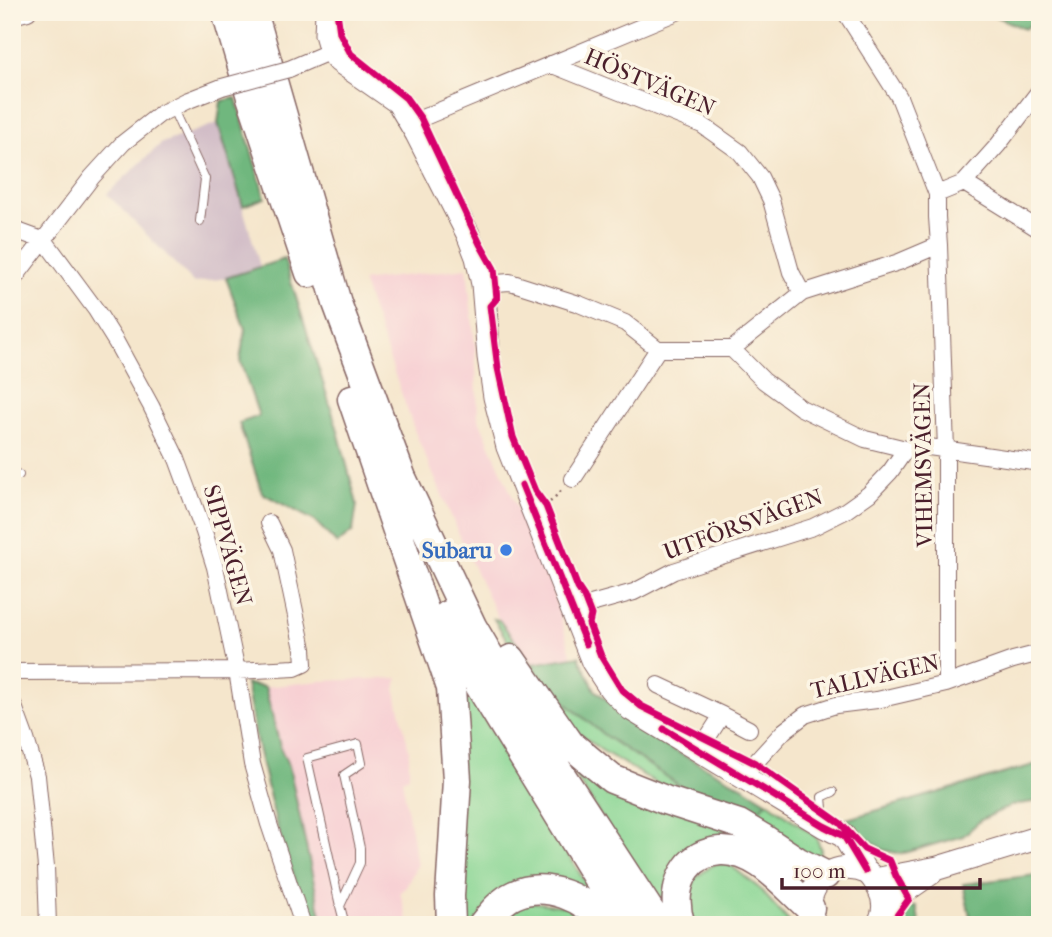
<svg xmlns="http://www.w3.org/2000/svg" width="1052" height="937" viewBox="0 0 1052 937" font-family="'IM FELL French Canon',serif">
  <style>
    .built { fill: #f7cfd3 }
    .industrial { fill: #d2bdc7 }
    .green { fill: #8ad694; stroke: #6a7a60; stroke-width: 2 }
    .forest { fill: #6fb77e; stroke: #5c6b54; stroke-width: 2 }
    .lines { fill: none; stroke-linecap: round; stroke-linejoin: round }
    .lane-casing { stroke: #866563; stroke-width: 10 }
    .street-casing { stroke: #866563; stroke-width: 18 }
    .secondary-casing { stroke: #866563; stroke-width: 25 }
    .highway-casing { stroke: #866563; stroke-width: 31 }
    .path { stroke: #866563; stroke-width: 2.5; stroke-dasharray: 2 5; stroke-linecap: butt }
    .lane { stroke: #fff; stroke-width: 8 }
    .street { stroke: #fff; stroke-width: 16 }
    .secondary { stroke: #fff; stroke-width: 23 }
    .highway { stroke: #fff; stroke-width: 28 }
    .street-bridge-casing { stroke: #866563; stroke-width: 18; stroke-linecap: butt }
    .street-bridge { stroke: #fff; stroke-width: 16 }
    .cycleway-casing { stroke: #fcf5e5; stroke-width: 11 }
    .cycleway { stroke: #d6006c; stroke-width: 7 }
    .shop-dot { fill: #3f7fe0; stroke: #fcf5e5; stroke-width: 2.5 }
    .labels { text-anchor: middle; stroke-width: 7; stroke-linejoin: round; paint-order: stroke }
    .street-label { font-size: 23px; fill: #4a1f2b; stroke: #fcf5e5 }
    .shop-label { font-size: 23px; font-weight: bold; fill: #366cbe; stroke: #fcf5e5; text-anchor: end }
  </style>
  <rect width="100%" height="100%" fill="#fcf5e5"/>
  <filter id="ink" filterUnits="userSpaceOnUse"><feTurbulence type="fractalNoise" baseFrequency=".0143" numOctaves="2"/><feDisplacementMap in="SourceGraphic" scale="14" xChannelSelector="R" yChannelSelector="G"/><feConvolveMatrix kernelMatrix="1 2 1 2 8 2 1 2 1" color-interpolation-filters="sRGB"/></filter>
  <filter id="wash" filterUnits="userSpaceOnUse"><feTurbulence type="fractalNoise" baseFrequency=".00686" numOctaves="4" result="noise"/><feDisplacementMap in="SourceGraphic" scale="28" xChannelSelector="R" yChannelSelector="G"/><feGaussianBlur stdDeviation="1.57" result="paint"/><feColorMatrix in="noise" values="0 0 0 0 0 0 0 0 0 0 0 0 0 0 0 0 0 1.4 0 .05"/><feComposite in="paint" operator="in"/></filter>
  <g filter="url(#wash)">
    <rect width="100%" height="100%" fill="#f5e6cc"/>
    <!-- built -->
    <path class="built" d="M467 268 475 346 478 417 551 586 572 657 532 664 499 620 467 553 415 432 362 281Z
      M398 678 395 689 409 750V776L402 779 417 865 406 887 400 892 409 925H323L289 766 281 750 265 687 320 681Z"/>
    <!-- industrial -->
    <path class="industrial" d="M218 123 260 266 226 278 194 283 107 194 162 143Z"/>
    <!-- green -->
    <path class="green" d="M494 619 499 620 532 664 543 684 768 802 816 837 821 849 819 856 811 861 670 791 601 750 563 721 533 681Z
      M457 675 600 906 563 881 472 925H458Z
      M539 719 563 745 746 839 718 840 667 921Z
      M714 864H729L759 888 792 925H691L687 907 695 878Z
      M523 901 570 907 589 925H494Z"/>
    <!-- forest -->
    <path class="forest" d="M986 12H1040V17L1024 29Z
      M236 98 265 198 243 206 218 123 221 101Z
      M284 259 337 427 357 504 353 531 337 544 315 521 262 493 239 423 259 416 240 361 245 329 226 278Z
      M579 656 595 690 660 743 744 787 768 802 759 809 685 789 604 735 543 684 532 664Z
      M246 684 265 687 281 750 289 766 323 925H309L276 823 257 744Z
      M1040 763V801L1012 805 981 820 963 836 901 854 883 850 844 820Z
      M1036 875 1040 880V925H972L963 884Z
      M916 906 920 925H893L906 909Z"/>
  </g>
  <g filter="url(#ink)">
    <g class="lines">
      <defs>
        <path id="lane" d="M172 107 205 179 200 221
          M12 471 19 475
          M824 820 822 797 833 792
          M340 906 360 863V848L344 775 362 763 358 744 307 758 340 906 345 925"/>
        <path id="street" d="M12 16 28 12
          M550 64 702 125 740 152 760 177 771 200 791 272 802 293
          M289 69 331 51
          M410 123 677 12
          M964 183 1040 230
          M937 194 964 183 998 145 1040 90
          M12 229 45 241 96 310 116 342 151 406 177 459 204 532 215 567 237 671 252 764 269 824 303 925
          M939 245 946 450V684
          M12 281 92 177 123 143 160 114 186 101 222 87
          M483 284 510 282 579 304 625 323 658 349H732
          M732 349 802 293 899 262 939 245 937 217V194L899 97 845 12
          M732 349 764 381 801 408 865 439 906 449 922 446 1040 463
          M573 479 658 349
          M573 609 634 592 674 571 813 527 845 511 869 494 890 472 906 449
          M12 672 237 671 295 668 304 664 303 649 282 550 269 523
          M658 685 722 715
          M12 701 26 739 37 776 46 867 48 925
          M699 751 722 715 749 729
          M742 777 784 731 805 715 836 705 877 700 946 684 1013 660 1040 653"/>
        <path id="secondary" d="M327 12 326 34 331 51 339 61 398 102 417 134 468 234 477 257 483 284 489 357 495 397 508 447 593 662 610 688 631 709 824 826 844 836 865 871
          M874 880 938 868 1040 837
          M884 909 905 891 931 873
          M816 925C798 897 823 863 855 869 857 869 864 871 866 872 872 875 876 883 879 889 886 901 885 913 878 925"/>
        <path id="highway" d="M226 12 251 97 310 273
          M253 12 337 303 402 478 472 626 544 749 659 925
          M352 399 451 688 457 780 450 896 451 925
          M448 615 479 685 626 925
          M511 659 570 744 612 779 665 800 739 824 761 837 797 861 825 875
          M482 925C491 914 501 901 514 895 545 880 587 898 606 925
          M681 925C674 906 675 884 687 868 695 857 707 852 720 851 757 849 784 885 810 908"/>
      </defs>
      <!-- lane casing -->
      <use href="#lane" class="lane-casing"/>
      <!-- street casing -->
      <use href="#street" class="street-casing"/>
      <!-- secondary casing -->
      <use href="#secondary" class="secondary-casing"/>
      <!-- highway casing -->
      <use href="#highway" class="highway-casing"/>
      <!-- path -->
      <path class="path" d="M550 502 563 489"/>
      <!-- lane -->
      <use href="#lane" class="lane"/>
      <!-- street -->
      <use href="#street" class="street"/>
      <!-- secondary -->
      <use href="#secondary" class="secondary"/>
      <!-- highway -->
      <use href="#highway" class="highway"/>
      <defs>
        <path id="street-bridge" d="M222 87 289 69"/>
      </defs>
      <!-- street-bridge casing -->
      <use href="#street-bridge" class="street-bridge-casing"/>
      <!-- street-bridge -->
      <use href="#street-bridge" class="street-bridge"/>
      <defs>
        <path id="cycleway" d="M337 12 340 33 351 54 406 98 421 119 480 244 494 269 497 298 490 306 498 368 513 437 535 491 546 506 578 588 584 597 591 615 589 624 601 656 622 690 641 706 755 763 840 823 864 849 890 861 896 876 909 899 890 925
          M522 485 586 644
          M664 729 824 826 844 836 865 871"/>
      </defs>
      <!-- cycleway casing -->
      <use href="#cycleway" class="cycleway-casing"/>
      <!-- cycleway -->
      <use href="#cycleway" class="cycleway"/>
    </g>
  </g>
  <!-- markers -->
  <circle class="shop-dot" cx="506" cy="550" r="7"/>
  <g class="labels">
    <!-- street labels -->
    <g class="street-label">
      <text transform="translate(650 82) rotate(23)" y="8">HÖSTVÄGEN</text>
      <text transform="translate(923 465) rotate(-91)" y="8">VIHEMSVÄGEN</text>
      <text transform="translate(743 524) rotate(-20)" y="8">UTFÖRSVÄGEN</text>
      <text transform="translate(228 545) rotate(74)" y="8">SIPPVÄGEN</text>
      <text transform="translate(875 676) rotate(-13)" y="8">TALLVÄGEN</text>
    </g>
    <!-- shop labels -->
    <g class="shop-label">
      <text x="492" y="558">Subaru</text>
    </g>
  </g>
  <!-- margin -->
  <rect width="1052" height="937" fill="none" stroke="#fcf5e5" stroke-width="42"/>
  <!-- scale -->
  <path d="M782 878v10h198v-10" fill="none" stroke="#4a1f2b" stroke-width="3.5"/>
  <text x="793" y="878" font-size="21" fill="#4a1f2b" stroke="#fcf5e5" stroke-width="5" paint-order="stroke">100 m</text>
</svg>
